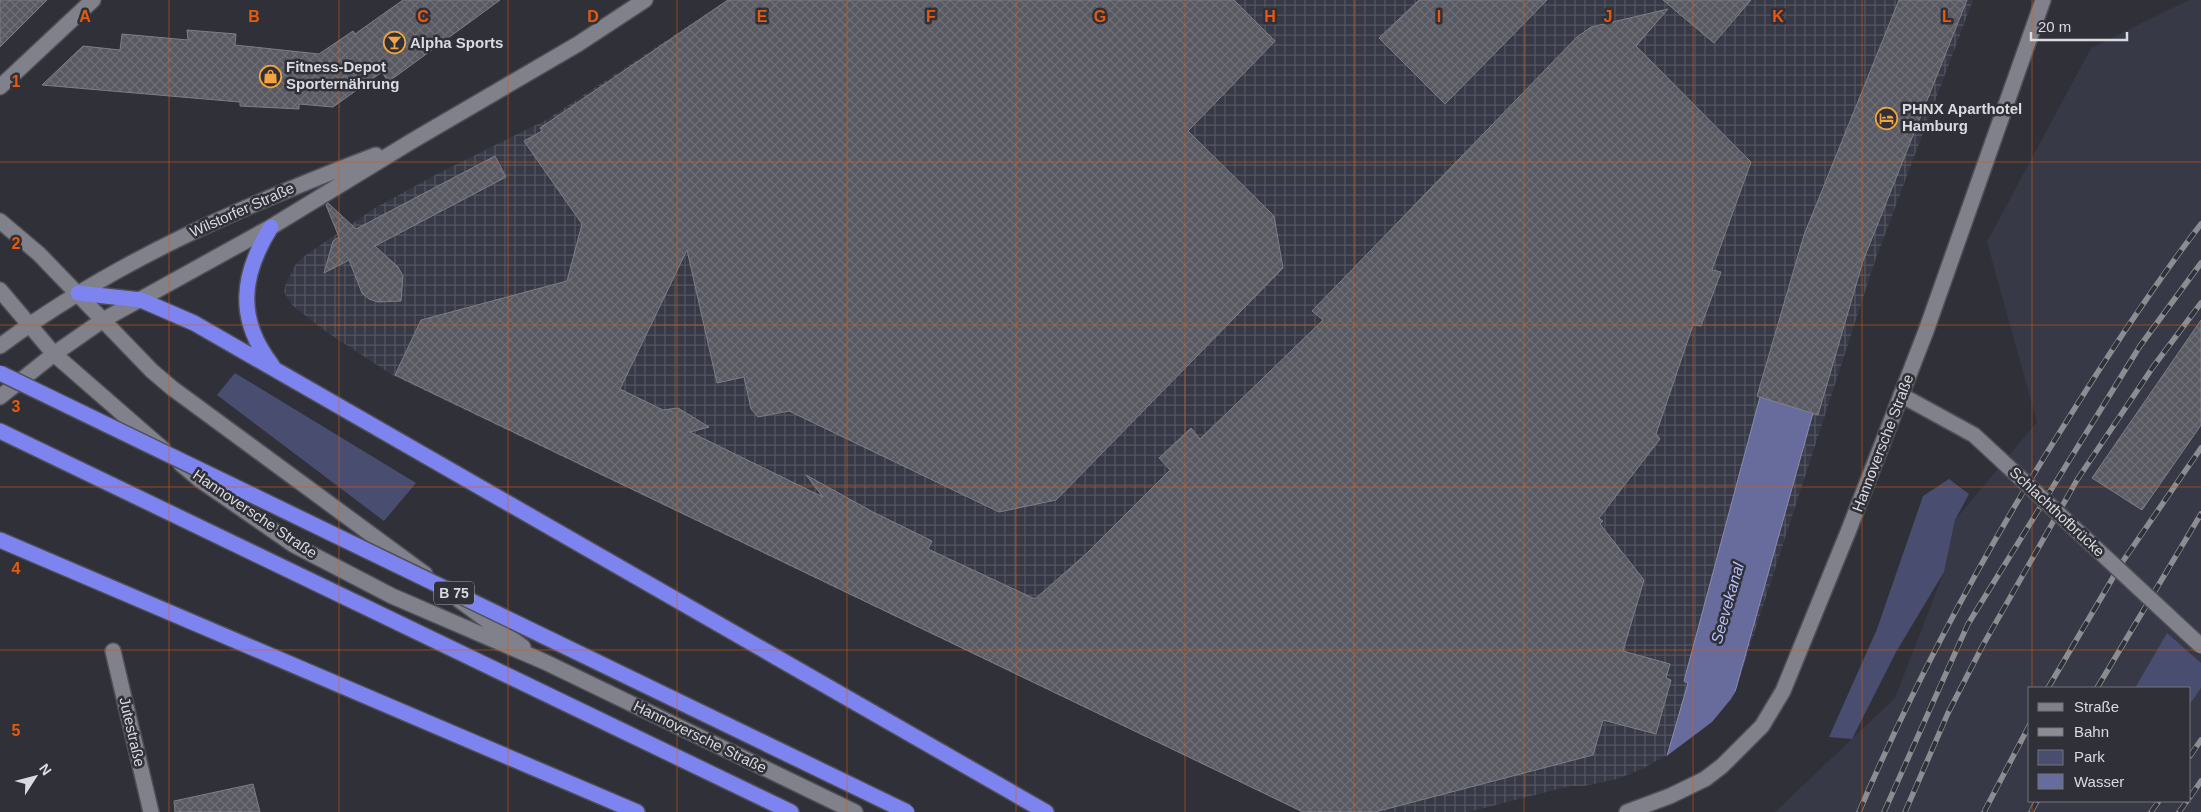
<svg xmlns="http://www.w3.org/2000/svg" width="2201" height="812" viewBox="0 0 2201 812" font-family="Arial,sans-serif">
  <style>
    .built { fill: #373946; fill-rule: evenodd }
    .industrial { fill: url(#industrial-grid) }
    .green { fill: #494d6f }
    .water { fill: #676c9c; stroke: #8a8db0 }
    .pier { fill: #303138 }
    .building { fill: url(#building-cross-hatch); stroke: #7d7e87 }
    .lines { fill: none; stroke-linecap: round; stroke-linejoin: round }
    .street-casing { stroke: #4e4f55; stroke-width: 18 }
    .secondary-casing { stroke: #4e4f55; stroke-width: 18 }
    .highway-casing { stroke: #4e4f55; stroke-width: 18 }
    .street { stroke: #80818a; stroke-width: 15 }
    .secondary { stroke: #80818a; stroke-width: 15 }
    .highway { stroke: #7d83ef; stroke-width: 15 }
    .rail-casing { stroke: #8c8d93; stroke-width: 5.5 }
    .rail { stroke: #303138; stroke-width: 4; stroke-dasharray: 11; stroke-linecap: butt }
    .street-bridge-casing { stroke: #4e4f55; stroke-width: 18; stroke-linecap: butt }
    .highway-bridge-casing { stroke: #4e4f55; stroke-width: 18; stroke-linecap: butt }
    .street-bridge { stroke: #80818a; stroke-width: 15 }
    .highway-bridge { stroke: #7d83ef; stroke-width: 15 }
    .grid { fill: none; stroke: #e8590c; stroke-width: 1; stroke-opacity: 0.55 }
    .labels { text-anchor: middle; stroke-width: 5; stroke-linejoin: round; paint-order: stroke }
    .shield { fill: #303138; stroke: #a7a8ae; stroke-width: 1 }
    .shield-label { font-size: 14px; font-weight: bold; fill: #dadbe0 }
    .poi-label { font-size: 15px; font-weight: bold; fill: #dadbe0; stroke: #303138; text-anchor: start }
    .street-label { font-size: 15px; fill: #dadbe0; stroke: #303138 }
    .water-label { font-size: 16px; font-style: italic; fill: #b7bff9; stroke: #303138 }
    .grid-label { font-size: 16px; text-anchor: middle; font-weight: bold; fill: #e8590c; stroke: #303138; stroke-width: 5; stroke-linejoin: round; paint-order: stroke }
  </style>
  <defs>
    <pattern id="industrial-grid" width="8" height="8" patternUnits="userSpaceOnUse" patternTransform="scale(1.25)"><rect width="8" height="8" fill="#373946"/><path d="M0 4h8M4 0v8" fill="none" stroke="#535560"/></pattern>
    <pattern id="building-cross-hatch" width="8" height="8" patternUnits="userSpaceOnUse" patternTransform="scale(1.25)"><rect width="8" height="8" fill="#585961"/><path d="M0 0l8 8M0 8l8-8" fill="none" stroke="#6f7077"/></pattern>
  </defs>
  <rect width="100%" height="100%" fill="#303138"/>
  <!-- built -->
  <path class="built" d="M2189 0H2201V812H1775L1895 698 1944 572 1955 520 2037 422 1987 242 2091 48ZM2030 688H2190V801H2030Z"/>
  <!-- industrial -->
  <path class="industrial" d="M727 0H1973L1875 261 1735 692 1679 748 1642 769 1617 779 1584 786H1570L1468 812H1302L394 376 325 331 292 305 284 292 286 283 296 264 303 257 375 208 437 174 546 120Z"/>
  <!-- green -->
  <path class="green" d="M235 373 416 483 384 521 217 395Z
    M1949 479 1969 494 1955 520 1944 572 1896 652 1852 739 1829 737 1877 629 1923 496Z
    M2167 633 2201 663V688L2190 704V688H2135Z"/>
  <!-- water -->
  <path class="water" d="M1760 397 1813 413 1735 692 1697 812H1648L1667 756 1688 683 1684 681Z"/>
  <!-- pier -->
  <path class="pier" d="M1741 682 1699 812H1646L1664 758 1712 722 1731 699Z"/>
  <!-- building -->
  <path class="building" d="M0 0H47L0 47Z
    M403 0H500L388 82 382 72 333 107 299 104V109L240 106V102L42 85 83 46 120 50 122 34 188 40 187 30 236 34 235 45 319 54 353 31 355 34Z
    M728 0H1234L1275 41 1188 131 1274 216 1283 268 1056 500 999 512 789 411 758 417 751 409 744 377 717 383 687 250 620 389 663 410 678 408 709 427 690 432 823 497 806 475 873 512 932 541 928 549 1035 599 1086 554 1170 470 1159 458 1191 428 1200 439 1323 320 1312 311 1577 37 1591 27 1668 9 1636 46 1751 162 1712 270 1721 272 1701 326 1693 325 1656 434 1660 439 1599 518 1603 521 1600 524 1644 580 1623 651 1670 664 1666 678 1671 680 1656 734 1603 720 1593 755 1375 812H1303L395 375 421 320 567 281 582 224 524 141 542 131 540 128Z
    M1419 0H1547L1445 104 1379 38Z
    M1663 0H1751L1714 43Z
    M1899 0H1967L1863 261 1818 415 1757 396 1804 235Z
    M495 156 506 177 375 246 398 267 403 276 401 301 378 302 369 299 362 293 349 260 324 273 333 241 339 237 326 205 328 203 356 229Z
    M2201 320V425L2142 510 2092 478Z
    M253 784 260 812H175L174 801Z"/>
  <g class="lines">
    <defs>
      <path id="street" d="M0 87 93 0
        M1901 395 1974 435 2001 460
        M113 651 151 812"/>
      <path id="secondary" d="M0 221 39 254 152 371 172 388 425 574
        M0 290 54 354 163 449
        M0 346C114 261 245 205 376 155
        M0 397 54 354 103 320 271 227 412 141 578 44 645 0
        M181 464 200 480 294 545 392 596 545 662 855 812
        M459 600 523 647
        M1627 812 1670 796 1705 779 1722 766 1762 726 1783 691 1848 532 1926 331 2043 0"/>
      <path id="highway" d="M271 227C241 275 236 319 272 365
        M78 293 141 300 194 323 1046 812
        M0 431 791 812
        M0 540 637 812"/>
    </defs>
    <!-- street casing -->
    <use href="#street" class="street-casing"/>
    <!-- secondary casing -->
    <use href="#secondary" class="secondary-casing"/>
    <!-- highway casing -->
    <use href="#highway" class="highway-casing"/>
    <!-- street -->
    <use href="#street" class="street"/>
    <!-- secondary -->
    <use href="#secondary" class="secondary"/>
    <!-- highway -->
    <use href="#highway" class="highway"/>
    <defs>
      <path id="rail" d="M2048 688 2121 564 2201 448
        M2097 688 2201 514
        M2190 756 2201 740
        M2190 797 2201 781
        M1859 812C1916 678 1985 551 2063 427 2106 358 2151 289 2201 224
        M1884 812 1968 624 2140 346 2201 263
        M1905 812 1948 713 1983 645 2077 480 2153 367 2201 303
        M1984 812 2030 724
        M2031 812 2037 801
        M2151 812 2159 801
        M2179 812 2187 801"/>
    </defs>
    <!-- rail casing -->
    <use href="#rail" class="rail-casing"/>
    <!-- rail -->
    <use href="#rail" class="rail"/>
    <defs>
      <path id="street-bridge" d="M2001 460 2201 646"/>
      <path id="highway-bridge" d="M0 373 907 812"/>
    </defs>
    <!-- street-bridge casing -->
    <use href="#street-bridge" class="street-bridge-casing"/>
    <!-- highway-bridge casing -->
    <use href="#highway-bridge" class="highway-bridge-casing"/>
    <!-- street-bridge -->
    <use href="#street-bridge" class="street-bridge"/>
    <!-- highway-bridge -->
    <use href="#highway-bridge" class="highway-bridge"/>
  </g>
  <!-- grid -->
  <path class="grid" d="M169 0V812M339 0V812M508 0V812M677 0V812M847 0V812M1016 0V812M1185 0V812M1354 0V812M1524 0V812M1693 0V812M1862 0V812M2032 0V688M0 162H2201M0 325H2201M0 487H2201M0 650H2201M2032 801V812"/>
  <!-- icons -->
  <defs>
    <symbol id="bar-ring" viewBox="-11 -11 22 22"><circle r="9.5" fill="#303138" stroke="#f3a442" stroke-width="1.5"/><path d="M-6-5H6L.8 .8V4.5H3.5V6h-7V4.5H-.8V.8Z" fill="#f3a442"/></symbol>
    <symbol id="shop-ring" viewBox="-11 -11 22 22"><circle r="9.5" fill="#303138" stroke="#f3a442" stroke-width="1.5"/><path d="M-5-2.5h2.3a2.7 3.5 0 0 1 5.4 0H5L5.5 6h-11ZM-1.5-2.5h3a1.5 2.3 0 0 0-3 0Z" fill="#f3a442"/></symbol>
    <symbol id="hotel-ring" viewBox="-11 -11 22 22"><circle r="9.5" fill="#303138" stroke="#f3a442" stroke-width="1.5"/><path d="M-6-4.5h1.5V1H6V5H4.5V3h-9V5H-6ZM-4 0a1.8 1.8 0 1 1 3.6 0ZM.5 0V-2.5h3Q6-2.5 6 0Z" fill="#f3a442"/></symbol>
  </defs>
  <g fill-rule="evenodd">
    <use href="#bar-ring" x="382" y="30" width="25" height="25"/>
    <use href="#shop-ring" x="258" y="64" width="25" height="25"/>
    <use href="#hotel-ring" x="1874" y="106" width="25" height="25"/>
  </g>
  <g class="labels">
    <!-- shield labels -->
    <rect class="shield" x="434" y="581.5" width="40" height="23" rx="4"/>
    <g class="shield-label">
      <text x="454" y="598">B 75</text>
    </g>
    <!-- poi labels -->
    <g class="poi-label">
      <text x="410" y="48">Alpha Sports</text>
      <text x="286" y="72">Fitness-Depot<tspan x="286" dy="17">Sporternährung</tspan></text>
      <text x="1902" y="114">PHNX Aparthotel<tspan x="1902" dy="17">Hamburg</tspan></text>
    </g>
    <!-- street labels -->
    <g class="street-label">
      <text transform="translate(242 210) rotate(-24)" y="5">Wilstorfer Straße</text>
      <text transform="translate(1883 443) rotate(-69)" y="5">Hannoversche Straße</text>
      <text transform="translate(2057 512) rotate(43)" y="5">Schlachthofbrücke</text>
      <text transform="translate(255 514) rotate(34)" y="5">Hannoversche Straße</text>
      <text transform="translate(132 732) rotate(77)" y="5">Jutestraße</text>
      <text transform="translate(700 737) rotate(26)" y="5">Hannoversche Straße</text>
    </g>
    <!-- water labels -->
    <g class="water-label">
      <text transform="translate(1727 603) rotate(-74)" y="6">Seevekanal</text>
    </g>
  </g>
  <g class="grid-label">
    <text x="85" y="22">A</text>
    <text x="254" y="22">B</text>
    <text x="423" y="22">C</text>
    <text x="593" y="22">D</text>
    <text x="762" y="22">E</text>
    <text x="931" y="22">F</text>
    <text x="1100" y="22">G</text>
    <text x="1270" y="22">H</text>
    <text x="1439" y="22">I</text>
    <text x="1608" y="22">J</text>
    <text x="1778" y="22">K</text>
    <text x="1947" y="22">L</text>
    <text x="16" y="87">1</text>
    <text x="16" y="249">2</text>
    <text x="16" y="412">3</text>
    <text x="16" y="574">4</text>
    <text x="16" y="736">5</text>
  </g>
  <!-- legend -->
  <rect x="2028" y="687" width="162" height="115" fill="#303138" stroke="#74757b"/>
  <rect x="2038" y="703" width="25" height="8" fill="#80818a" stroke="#74757b"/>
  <text x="2074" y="712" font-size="15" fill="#dadbe0">Straße</text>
  <rect x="2038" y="728" width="25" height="8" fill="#8c8d93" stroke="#74757b"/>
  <text x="2074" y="737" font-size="15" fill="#dadbe0">Bahn</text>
  <rect x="2038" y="750" width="25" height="15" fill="#494d6f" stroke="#74757b"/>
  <text x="2074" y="762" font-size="15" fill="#dadbe0">Park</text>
  <rect x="2038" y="774" width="25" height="15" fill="#676c9c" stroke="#74757b"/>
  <text x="2074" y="787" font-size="15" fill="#dadbe0">Wasser</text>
  <!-- north arrow -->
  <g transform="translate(35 777) rotate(54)" stroke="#303138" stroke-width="4" paint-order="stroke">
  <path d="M0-4L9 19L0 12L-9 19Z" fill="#dadbe0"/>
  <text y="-8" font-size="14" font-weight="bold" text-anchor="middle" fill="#dadbe0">N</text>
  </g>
  <!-- scale -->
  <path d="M2031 32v8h96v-8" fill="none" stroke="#dadbe0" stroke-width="2.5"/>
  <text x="2038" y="32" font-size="15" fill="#dadbe0" stroke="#303138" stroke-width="4" paint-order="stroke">20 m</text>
</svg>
